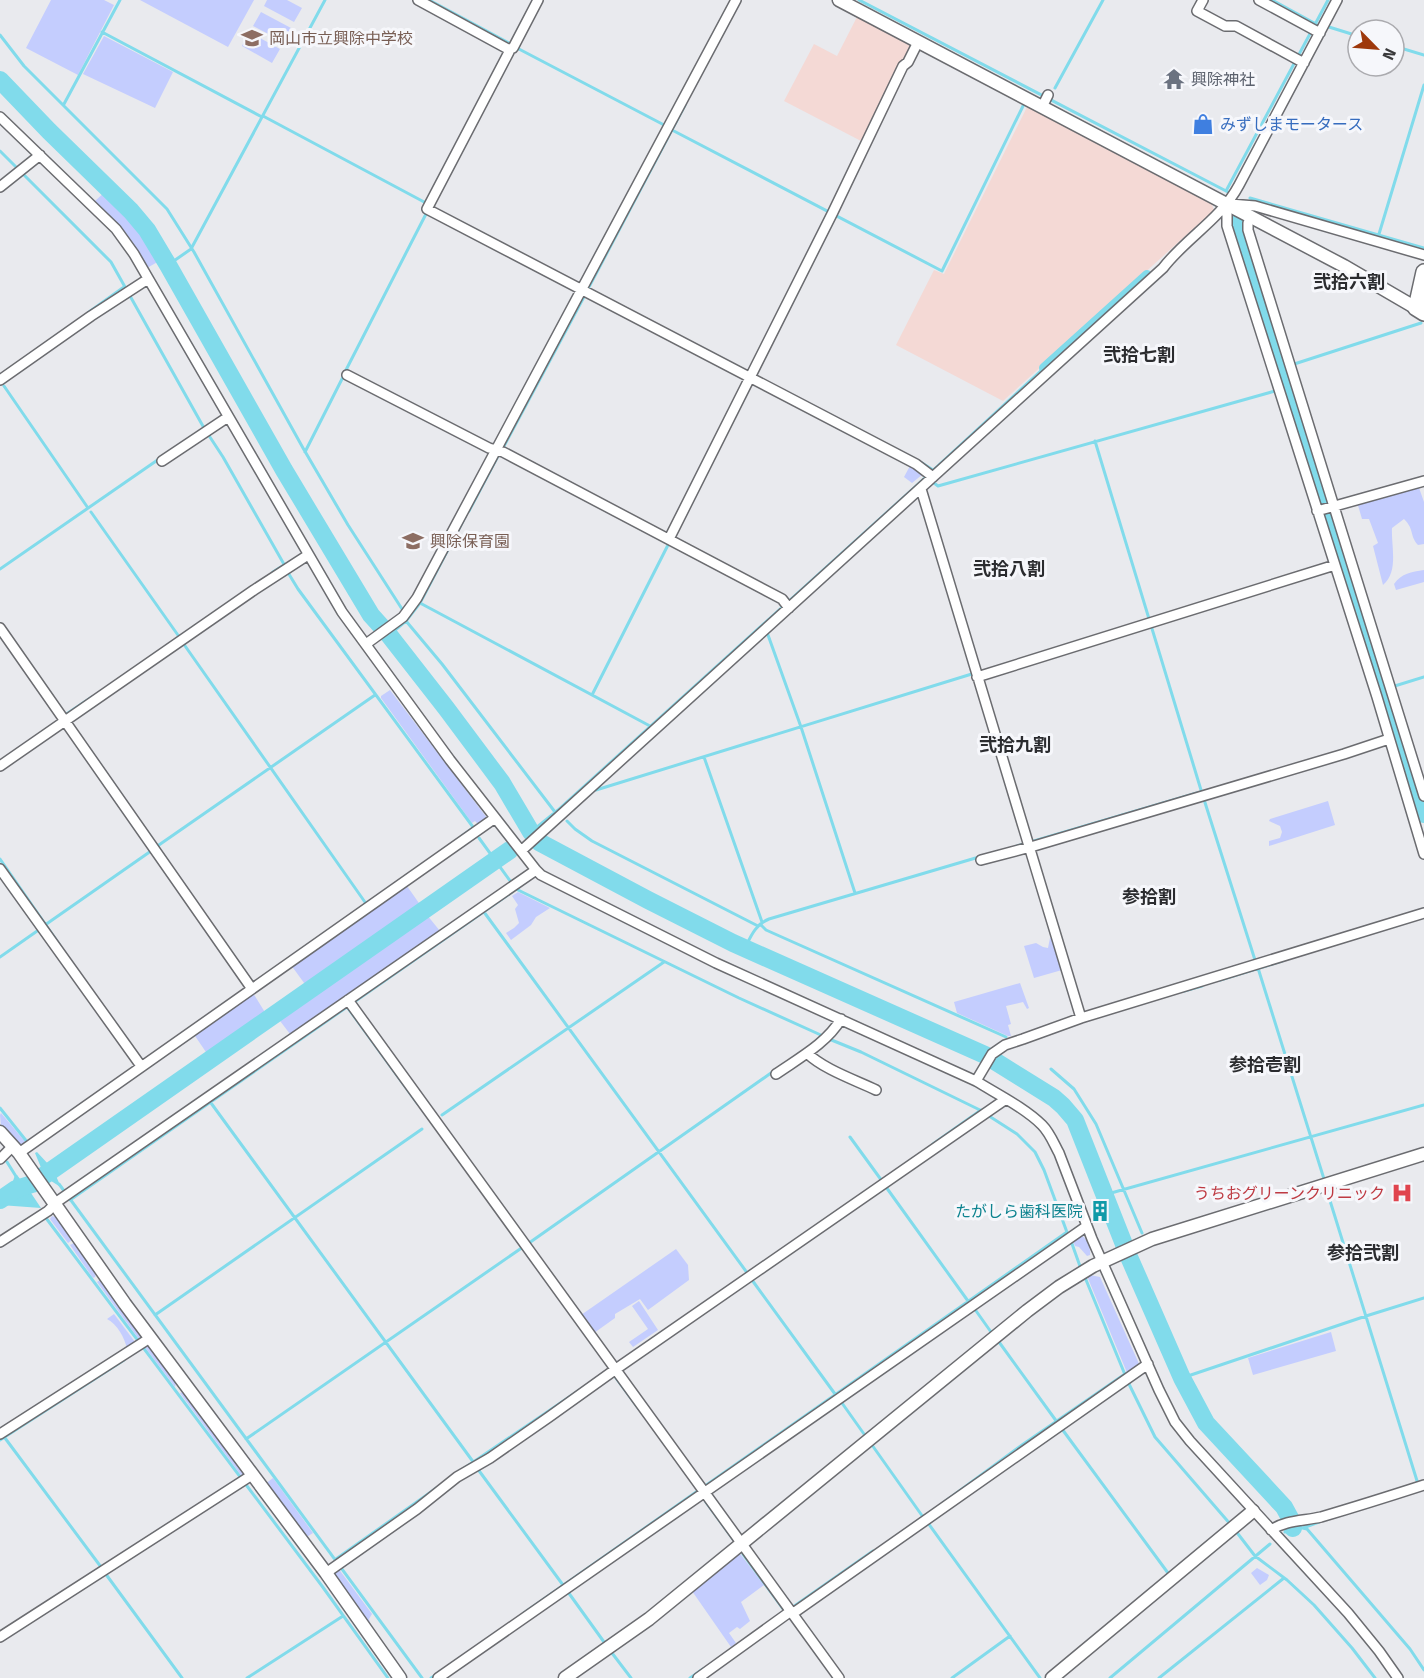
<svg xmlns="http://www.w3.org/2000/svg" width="1424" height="1678" viewBox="0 0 1424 1678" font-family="'Fira Sans','Noto Sans JP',sans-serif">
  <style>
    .industrial { fill: #f4d9d5 }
    .green { fill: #c4cdfe }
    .water { fill: #81dbeb }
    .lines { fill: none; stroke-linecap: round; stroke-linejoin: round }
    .stream { stroke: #81dbeb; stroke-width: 3 }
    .canal { stroke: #81dbeb; stroke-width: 10 }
    .river { stroke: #81dbeb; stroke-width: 18 }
    .minor-casing { stroke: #6b6c70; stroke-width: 12 }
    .tertiary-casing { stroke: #6b6c70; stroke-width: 15 }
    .primary-casing { stroke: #6b6c70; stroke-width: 18 }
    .minor { stroke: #fff; stroke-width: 9 }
    .tertiary { stroke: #fff; stroke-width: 12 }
    .primary { stroke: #fff; stroke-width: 15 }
    .labels { text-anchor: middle; stroke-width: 6; stroke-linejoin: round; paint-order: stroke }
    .education-label { font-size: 16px; fill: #785e54; stroke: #f6f7fb; text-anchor: start }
    .worship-label { font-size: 16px; fill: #5b616d; stroke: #f6f7fb; text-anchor: start }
    .shop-label { font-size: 16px; fill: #366cbe; stroke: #f6f7fb; text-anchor: start }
    .health-label { font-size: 16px; fill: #be3a42; stroke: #f6f7fb; text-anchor: end }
    .culture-label { font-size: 16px; fill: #0d838f; stroke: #f6f7fb; text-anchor: end }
    .neighbourhood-label { font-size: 18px; font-weight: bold; fill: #2b2c2f; stroke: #f6f7fb }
  </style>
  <rect width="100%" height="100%" fill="#e9eaee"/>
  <!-- industrial -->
  <path class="industrial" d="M858 15 914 44 863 142 784 101 814 44 837 56Z
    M1028 105 1211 202 1214 210 1003 401 896 345 934 270 944 274Z"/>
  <!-- green -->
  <path class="green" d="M51 0H104L114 5 78 75 26 48Z
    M140 0H254L228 47Z
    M267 0H287L302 8 294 22 264 6Z
    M261 12 291 28 284 42 253 26Z
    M249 32 280 49 272 63 242 46Z
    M104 36 173 72 155 108 83 74Z
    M106 191 132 218 143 232 161 260 147 268 125 232 95 201Z
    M911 464 912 465V468L923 474 912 483 904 477Z
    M1418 485 1424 502V544L1418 545C1409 535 1415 530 1404 519L1392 528C1391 546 1399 572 1383 585L1373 546 1378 543 1369 519H1362L1357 502Z
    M1332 532 1351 592 1346 594 1327 534Z
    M1424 570V582L1396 590 1394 584C1402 573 1411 572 1424 570Z
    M390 690 487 818 478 824 475 821 472 823 381 698V696Z
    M1328 801 1335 825 1269 846V841L1280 838 1282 832 1280 826 1269 821 1270 819Z
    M407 886 421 906 307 987 291 965Z
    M518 892 550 908 536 917 531 925 511 940 506 933 514 928 519 923 515 909 518 905 512 896Z
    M427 915 440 931 290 1034 277 1017Z
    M1050 938H1052L1062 970 1034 978 1024 946 1036 943 1043 947 1048 948Z
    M1020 983 1029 1008 1027 1009 1023 1002 1006 1006 1011 1024 1008 1025 1011 1036H1008L957 1013 954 1002Z
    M253 993 266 1014 208 1055 193 1033Z
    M1 1113 27 1144 20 1148 1 1126 0 1115Z
    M52 1216 58 1218 72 1240 68 1243 50 1219Z
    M1079 1234C1087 1237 1091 1248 1090 1255L1087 1256 1079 1247 1075 1246 1072 1238Z
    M74 1243 96 1274 95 1277 93 1278 70 1245Z
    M676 1249 688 1265 689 1280 648 1310 640 1299 615 1314V1318L594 1333 581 1315Z
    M1090 1275 1100 1277 1140 1366 1128 1375 1087 1276Z
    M100 1280 102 1281 143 1336 141 1342 97 1282Z
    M639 1301 658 1330 633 1347 629 1342 648 1329 632 1306Z
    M114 1314 135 1342V1345L127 1349C125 1338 117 1324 107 1319Z
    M1331 1332 1336 1351 1253 1375 1248 1358Z
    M147 1345 151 1346 176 1382 175 1387 144 1346Z
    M183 1392 244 1471 245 1475 243 1478 180 1393Z
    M273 1478 313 1533 305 1538 265 1484Z
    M738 1553 741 1555 764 1585 741 1602 750 1621 740 1629 737 1627 729 1633 736 1643 731 1647 692 1591Z
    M338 1568 372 1614 369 1619 370 1623 368 1625 332 1573Z
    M1257 1568 1269 1575 1267 1580 1260 1585 1251 1573Z"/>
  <!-- water -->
  <path class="water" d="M37 1152 49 1165 50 1167 52 1166 57 1172 56 1176 60 1185 59 1186 48 1179 32 1190 31 1193 41 1208 0 1205V1195L11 1187 15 1175H17L20 1179 27 1183 42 1170 35 1153Z"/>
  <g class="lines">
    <!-- stream -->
    <path class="stream" d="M429 0 509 43
      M859 0 1228 192
      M1272 0 1316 24
      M1329 27 1358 36
      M102 32 262 117
      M0 35 24 66 167 209 194 252 303 448 348 525 402 609
      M1394 46 1424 55
      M517 48 666 126
      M1055 88 1103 0
      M64 104 120 0
      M263 116 426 203
      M672 130 942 271 1024 104
      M0 151 111 262 204 428 223 457 285 566
      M1226 191 1328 0
      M1250 198 1424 248
      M1379 234 1424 85
      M168 265 191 249 325 0
      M589 287 685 105
      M89 312 124 287
      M1285 367 1421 323
      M349 372 346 370 427 212
      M4 386 88 508
      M1288 387 1291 385
      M1095 441 1201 790 1255 960
      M504 449 503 448 585 295
      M305 452 344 375
      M922 463 933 470
      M934 483 938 486 1275 391
      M469 511 499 454
      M91 512 180 638
      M1341 559 1344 558
      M0 569 159 459
      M287 571 298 589 473 827
      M273 572 284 565
      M420 603 650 726
      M406 621 442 664 555 812
      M389 635 406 621 420 603 465 517
      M768 635 801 727 855 893
      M183 643 367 905
      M1385 689 1424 677
      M592 695 670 541
      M65 715 92 697
      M1396 734 1398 733
      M704 757 762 922
      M596 790 975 673
      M567 821 575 829 592 841 758 926
      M531 832 558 810 915 487 1044 368
      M462 836 473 828
      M479 838 516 889 739 998 823 1036
      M1017 846 1197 793
      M156 847 375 695
      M0 859 59 944
      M484 912 748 1274
      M760 924 766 930 1006 1037
      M45 925 151 851
      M745 948C751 936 755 925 769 919L979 857
      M0 957 40 929
      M1258 968 1324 1179
      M1220 980 1282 961
      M1184 991 1202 986
      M348 1008 418 1104
      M829 1039 861 1052 982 1111
      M994 1061 996 1057
      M1051 1069 1074 1089 1096 1124 1142 1233
      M211 1103 474 1463
      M0 1108 28 1143
      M442 1115 664 962
      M989 1116 1017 1134 1035 1152 1044 1170 1068 1235
      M850 1137 882 1181
      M933 1144 981 1110
      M7 1162 17 1178
      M59 1184 422 1678
      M886 1187 968 1301
      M1327 1191 1418 1484
      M1104 1195 1424 1105
      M70 1200 512 892
      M46 1218 322 1586 388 1678
      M1071 1241 1081 1269
      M529 1243 771 1073
      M1084 1275 1128 1382 1155 1437 1231 1525
      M752 1280 835 1394
      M974 1308 991 1332
      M155 1315 422 1129
      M999 1342 1057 1422
      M614 1375 639 1409
      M1182 1378 1366 1316 1424 1298
      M842 1403 864 1434
      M1062 1429 1168 1573
      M2 1434 101 1567
      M246 1439 523 1247
      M0 1440 124 1360
      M872 1445 923 1517
      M466 1467 587 1385
      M477 1468 563 1585
      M705 1486 1067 1232
      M706 1502 733 1539
      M943 1503 1022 1445 1125 1374
      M928 1523 1040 1678
      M1303 1528 1319 1522
      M1235 1530 1255 1556 1287 1580 1314 1605 1352 1648 1375 1678
      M1285 1532C1291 1527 1299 1527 1307 1529L1410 1649 1424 1670
      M743 1554 784 1610
      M336 1559 438 1487
      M105 1573 182 1678
      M568 1592 604 1642
      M793 1607 873 1551
      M524 1613 699 1490
      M612 1653 631 1678
      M247 1678 343 1616
      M431 1678 437 1674
      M690 1678 703 1669
      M952 1678 1010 1636
      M1110 1678 1270 1544
      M1159 1678 1284 1578"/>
    <!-- canal -->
    <path class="canal" d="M1044 368 1147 275"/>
    <!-- river -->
    <path class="river" d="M0 80 49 131 131 211 147 230 168 265 284 470 371 615 389 635 446 708 502 783 531 832 539 842 648 900 733 943 985 1055 1054 1098 1063 1106 1075 1120 1129 1257 1182 1378 1206 1423 1284 1507 1290 1518 1293 1528
      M1240 217 1243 232 1424 814
      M0 1200 16 1189 32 1184 510 850"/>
    <defs>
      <path id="minor" d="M418 0 508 49
        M538 0 513 48 508 49 509 52 427 209 916 464 933 477
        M1203 0 1197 11 1225 26H1236L1304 63
        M1259 0 1320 33
        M1042 107 1048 95
        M0 117 116 229 134 254 342 612 450 760 536 870 541 875 716 963 976 1081C997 1094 1025 1108 1042 1125 1050 1133 1054 1144 1059 1153L1092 1239 1159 1390 1175 1422 1190 1441 1348 1613 1379 1651 1398 1678
        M0 187 40 155
        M1227 204V226L1377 697 1424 854
        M1230 204 1255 206 1424 255
        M1248 223V230L1424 796
        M347 375 489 448 503 452 782 599 789 608
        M0 380 91 316 148 279
        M162 461 228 417
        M921 489 1081 1018
        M1317 511 1424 481
        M669 539 833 212 903 66 908 62 918 42
        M0 628 252 989
        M366 644 403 617 417 598 736 0
        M977 677 1335 565
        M0 766 254 590 308 555
        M521 851 1163 268C1186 238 1221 219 1239 185L1337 0
        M981 860 1034 846 1344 754 1389 739
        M0 869 141 1066
        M348 1000 839 1678
        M807 1053C823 1069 855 1080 876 1090
        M776 1074C799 1058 827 1043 841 1019
        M976 1081 992 1054 1005 1045 1023 1039 1081 1018 1424 913
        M19 1153C177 1040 337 930 495 818
        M0 1159 13 1146
        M0 1242 48 1211 58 1201 536 870
        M0 1434 150 1338
        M1271 1530C1286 1520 1304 1521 1321 1517 1355 1507 1390 1496 1424 1485
        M326 1573 417 1509 457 1477 490 1458 549 1417 616 1369 1006 1099
        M792 1614 1148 1364
        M0 1637 252 1475
        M438 1678 1087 1226
        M698 1678 791 1611"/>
      <path id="tertiary" d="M839 0 1344 266 1416 308
        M0 1132 19 1153 125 1304 326 1573 400 1678
        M565 1678 649 1619 1027 1311 1059 1287 1093 1266 1152 1239 1424 1154
        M1052 1678 1253 1511"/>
      <path id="primary" d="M1424 272 1416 308 1424 313"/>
    </defs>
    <!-- minor casing -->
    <use href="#minor" class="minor-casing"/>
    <!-- tertiary casing -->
    <use href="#tertiary" class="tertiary-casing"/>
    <!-- primary casing -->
    <use href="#primary" class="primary-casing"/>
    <!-- minor -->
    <use href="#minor" class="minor"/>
    <!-- tertiary -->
    <use href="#tertiary" class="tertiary"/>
    <!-- primary -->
    <use href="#primary" class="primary"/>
  </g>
  <!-- icons -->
  <defs>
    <symbol id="school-bare" viewBox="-9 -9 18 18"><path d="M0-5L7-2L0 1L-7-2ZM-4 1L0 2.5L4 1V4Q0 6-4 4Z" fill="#8d6e63" stroke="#f6f7fb" stroke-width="2.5" paint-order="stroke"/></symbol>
    <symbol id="temple-bare" viewBox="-9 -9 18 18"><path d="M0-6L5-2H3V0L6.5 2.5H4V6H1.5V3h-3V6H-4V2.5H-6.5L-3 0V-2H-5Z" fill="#6b7280" stroke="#f6f7fb" stroke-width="2.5" paint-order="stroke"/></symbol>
    <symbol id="shop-bare" viewBox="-9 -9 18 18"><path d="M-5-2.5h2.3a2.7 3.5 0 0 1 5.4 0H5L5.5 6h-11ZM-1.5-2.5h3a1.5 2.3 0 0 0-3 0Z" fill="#3f7fe0" stroke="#f6f7fb" stroke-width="2.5" paint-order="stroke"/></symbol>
    <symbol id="hospital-bare" viewBox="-9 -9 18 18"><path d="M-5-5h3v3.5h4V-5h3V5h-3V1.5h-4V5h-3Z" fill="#e0444e" stroke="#f6f7fb" stroke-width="2.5" paint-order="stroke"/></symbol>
    <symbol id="building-bare" viewBox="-9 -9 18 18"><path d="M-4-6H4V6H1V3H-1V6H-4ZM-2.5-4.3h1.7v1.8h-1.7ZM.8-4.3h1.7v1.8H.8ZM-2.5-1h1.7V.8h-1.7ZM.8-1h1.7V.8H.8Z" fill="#0f9aa8" stroke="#f6f7fb" stroke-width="2.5" paint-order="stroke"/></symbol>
  </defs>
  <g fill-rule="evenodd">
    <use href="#school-bare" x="237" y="23" width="30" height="30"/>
    <use href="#temple-bare" x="1159" y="64" width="30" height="30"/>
    <use href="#shop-bare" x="1188" y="109" width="30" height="30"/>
    <use href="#school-bare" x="398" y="526" width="30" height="30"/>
    <use href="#hospital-bare" x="1387" y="1178" width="30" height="30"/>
    <use href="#building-bare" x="1085" y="1196" width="30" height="30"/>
  </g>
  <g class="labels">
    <!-- education labels -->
    <g class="education-label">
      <text x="269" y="44">岡山市立興除中学校</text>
      <text x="430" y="547">興除保育園</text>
    </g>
    <!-- worship labels -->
    <g class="worship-label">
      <text x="1191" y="85">興除神社</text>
    </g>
    <!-- shop labels -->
    <g class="shop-label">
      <text x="1220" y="130">みずしまモータース</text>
    </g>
    <!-- health labels -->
    <g class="health-label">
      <text x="1385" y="1199">うちおグリーンクリニック</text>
    </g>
    <!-- culture labels -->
    <g class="culture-label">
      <text x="1083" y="1217">たがしら歯科医院</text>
    </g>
    <!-- neighbourhood labels -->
    <g class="neighbourhood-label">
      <text x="1349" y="288">弐拾六割</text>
      <text x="1139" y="361">弐拾七割</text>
      <text x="1009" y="575">弐拾八割</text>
      <text x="1015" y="751">弐拾九割</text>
      <text x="1149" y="903">参拾割</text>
      <text x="1265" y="1071">参拾壱割</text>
      <text x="1363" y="1259">参拾弐割</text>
    </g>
  </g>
  <!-- north arrow -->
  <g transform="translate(1376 48) rotate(115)"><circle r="28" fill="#f6f7fb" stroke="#ababaf" stroke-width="1.5"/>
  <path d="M0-4.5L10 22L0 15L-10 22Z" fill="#9e380b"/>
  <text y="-9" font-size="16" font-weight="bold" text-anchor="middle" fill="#3a3a3c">N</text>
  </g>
</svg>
